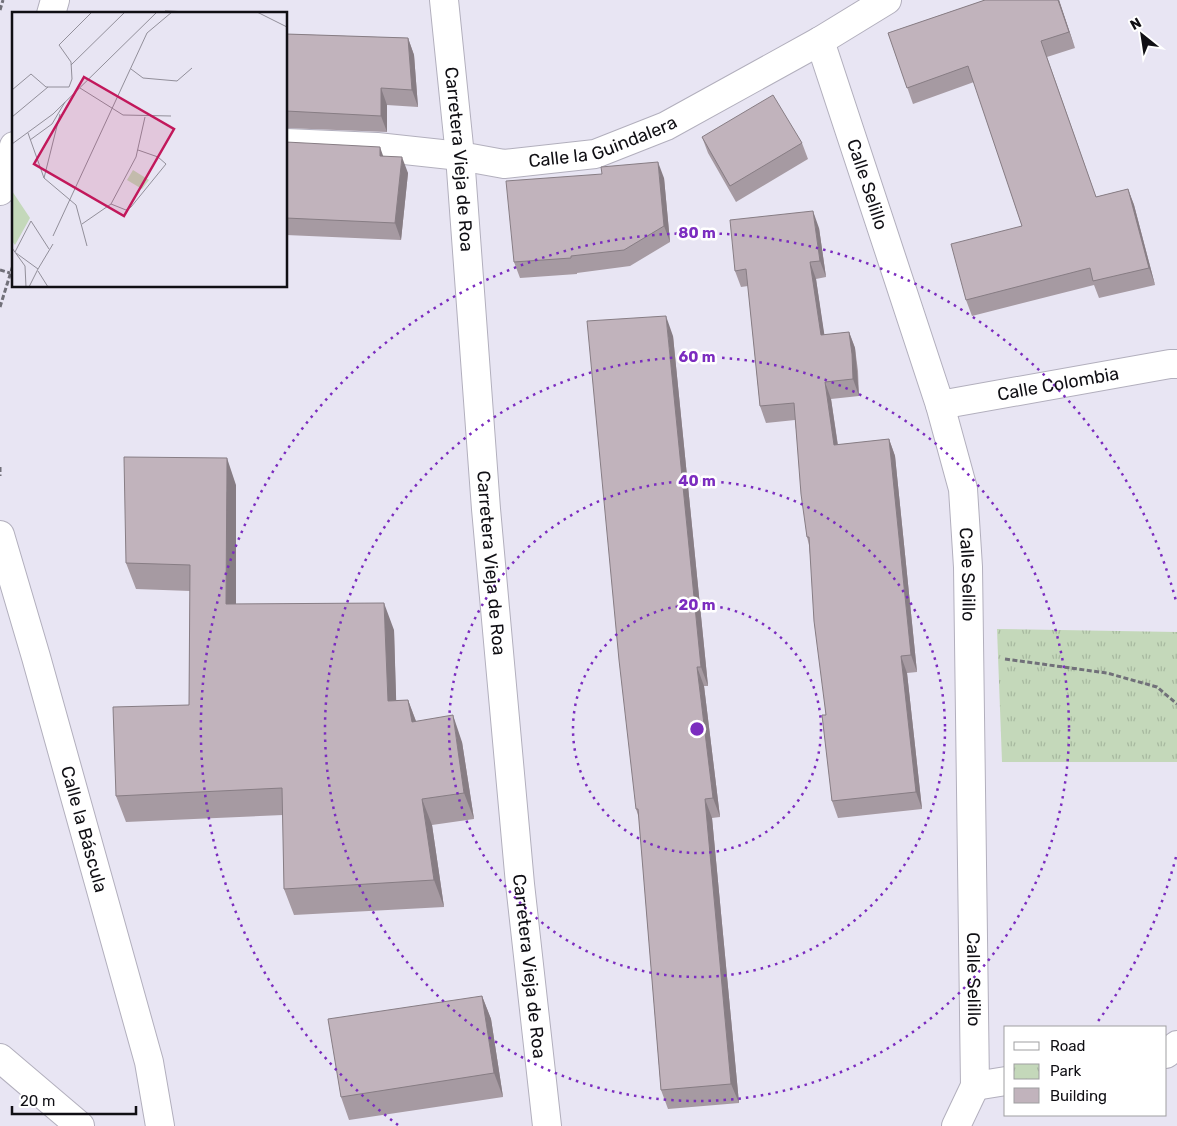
<svg xmlns="http://www.w3.org/2000/svg" width="1177" height="1126" viewBox="0 0 1177 1126" font-family="Rubik,sans-serif">
  <style>
    .park { fill: url(#park-tufts) }
    .lines { fill: none; stroke-linecap: round; stroke-linejoin: round }
    .street-casing { stroke: #b2afbd; stroke-width: 30 }
    .secondary-casing { stroke: #b2afbd; stroke-width: 30 }
    .path { stroke: #717079; stroke-width: 3; stroke-dasharray: 5 2.5; stroke-linecap: butt }
    .street { stroke: #fff; stroke-width: 28 }
    .secondary { stroke: #fff; stroke-width: 28 }
    .wall { fill: #a69aa2 }
    .shaded-wall { fill: #877d84 }
    .building { fill: #c1b3bc; stroke: #877d84 }
    .ring { fill: none; stroke: #7b2cbf; stroke-width: 2.5; stroke-dasharray: 2.5 5 }
    .labels { text-anchor: middle; stroke-width: 5; stroke-linejoin: round; paint-order: stroke }
    .street-label { font-size: 18px; fill: #100f14; stroke: #fff }
    .inset-road { fill: none; stroke: #928f9a; stroke-width: 1 }
    .view { fill: #c2185b; fill-opacity: 0.15; stroke: #c2185b; stroke-width: 2.5 }
    .inset-edge { fill: none; stroke: #100f14; stroke-width: 2.5 }
    .centre { fill: #7b2cbf; stroke: #fff; stroke-width: 2.5 }
    .ring-label { font-size: 15px; text-anchor: middle; font-weight: bold; fill: #7b2cbf; stroke: #fff; stroke-width: 5; stroke-linejoin: round; paint-order: stroke }
  </style>
  <defs>
    <pattern id="park-tufts" width="24" height="20" patternUnits="userSpaceOnUse" patternTransform="scale(1.25)"><rect width="24" height="20" fill="#c4d8ba"/><path d="M3 7l-1-3M5 7V3M7 7l1-3M15 17l-1-3M17 17v-4M19 17l1-3" fill="none" stroke="#a7b89f"/></pattern>
  </defs>
  <rect width="100%" height="100%" fill="#e8e5f3"/>
  <!-- park -->
  <path class="park" d="M997 629 1177 632V762H1002Z"/>
  <g class="lines">
    <defs>
      <g id="street">
        <path id="s1" d="M444 0 460 156 486 509 520 884 547 1126"/>
        <path id="s2" d="M820 41 940 405 963 489 968 567 975 1086 956 1126"/>
        <path id="s3" d="M286 143 377 147 460 156 504 164 595 154 666 126 820 41 887 0"/>
        <path id="s4" d="M940 405 1170 364H1177"/>
        <path id="s5" d="M0 535 36 657 149 1062 160 1126"/>
        <path d="M1166 1054 1177 1045"/>
        <path d="M0 1058 80 1126"/>
        <path d="M975 1086 1006 1081"/>
      </g>
      <path id="secondary" d="M51 14 55 0
        M0 191 14 146"/>
    </defs>
    <!-- street casing -->
    <use href="#street" class="street-casing"/>
    <!-- secondary casing -->
    <use href="#secondary" class="secondary-casing"/>
    <!-- path -->
    <path class="path" d="M0 10 3 0
      M0 270 10 273
      M0 307 14 262
      M0 467V476
      M1005 659 1107 673 1157 687 1177 704"/>
    <!-- street -->
    <use href="#street" class="street"/>
    <!-- secondary -->
    <use href="#secondary" class="secondary"/>
  </g>
  <!-- wall -->
  <path class="wall" d="M985 0H1059L1075 48 1047 57 1096 197 1128 189 1134 205 1155 285 1099 298 1094 285 972 316 966 300 1022 226 974 82 913 104 888 33Z
    M286 34 408 38 414 55 418 107 387 105V132L286 128Z
    M702 137 802 143 808 159 736 202 708 153Z
    M286 142 384 156 408 173 401 240 286 235Z
    M664 178 670 242 630 266 577 273V274L520 278 514 262Z
    M819 228 826 277 816 279 824 335 849 332 855 348 858 371 859 396 831 399 838 445 889 439 895 456 917 672 907 673 922 809 838 818 832 801 826 715 809 545 807 537 795 420 766 423 760 406 748 286 741 287 735 271Z
    M673 336 708 686H704L720 817 712 818 739 1103 668 1109 661 1090 639 818 636 809Z
    M236 485V604L394 630 396 700H408L416 721 462 742 474 819 432 825 444 907 294 915 284 889 283 815 126 822 116 796 189 705 190 591 136 589 126 563Z
    M482 996 491 1019 503 1097 349 1120 341 1097Z"/>
  <!-- shaded-wall -->
  <path class="shaded-wall" d="M1058 0H1059L1075 48 1069 32Z
    M408 38 414 55 418 107 412 90Z
    M381 88 387 105V132L381 116Z
    M380 147 386 164 380 156Z
    M402 157 408 173 401 240 395 223Z
    M658 162 664 178 670 242 664 226Z
    M1128 189 1134 205 1155 285 1149 268Z
    M813 211 819 228 826 277 820 261Z
    M810 262 816 279 827 352 821 335Z
    M666 316 673 336 708 686 701 667Z
    M849 332 855 348 859 396 853 379Z
    M825 382 831 399 840 461 834 445Z
    M889 439 895 456 917 672 911 655Z
    M227 458 236 485V631L226 604Z
    M384 603 394 630 397 727 388 701Z
    M901 656 907 673 922 809 916 792Z
    M697 667 704 686 720 817 713 798Z
    M408 700 418 727 412 722Z
    M453 715 462 742 474 819 464 793Z
    M422 799 432 825 444 907 434 880Z
    M705 799 712 818 739 1103 731 1084Z
    M482 996 491 1019 503 1097 494 1073Z"/>
  <!-- building -->
  <path class="building" d="M985 0H1058L1069 32 1041 41 1096 197 1128 189 1149 268 1093 281 1090 268 966 300 951 244 1022 226 968 66 907 88 888 33Z
    M165 11 219 13V14H165Z
    M286 34 408 38 412 90 381 88V116L286 111Z
    M773 95 802 143 730 186 702 137Z
    M286 142 380 147V156L402 157 395 223 286 218Z
    M658 162 664 226 624 250 571 256V258L514 262 506 181 602 174 601 167Z
    M813 211 820 261 810 262 821 335 849 332 852 354 853 379 825 382 834 445 889 439 911 655 901 656 916 792 832 801 822 715H826L814 621 809 537H807L801 494 794 403 760 406 746 269 735 271 730 220Z
    M666 316 701 667H697L713 798 705 799 731 1084 661 1090 638 809H636L619 660 587 321Z
    M124 457 227 458 226 604 384 603 388 701 408 700 412 722 453 715 464 793 422 799 434 880 284 889 282 788 116 796 113 707 189 705 190 565 126 563Z
    M482 996 494 1073 341 1097 328 1019Z"/>
  <!-- distance rings -->
  <g class="ring">
    <circle cx="697" cy="729" r="124"/>
    <circle cx="697" cy="729" r="248"/>
    <circle cx="697" cy="729" r="372"/>
    <path d="M1176 857A496 496 0 0 1 1096 1024M398 1125A496 496 0 1 1 1176 601"/>
  </g>
  <g class="labels">
    <!-- street labels -->
    <g class="street-label">
      <text dy="6" stroke="none"><textPath href="#s3" startOffset="321">Calle la Guindalera</textPath></text>
      <text dy="6" stroke="none"><textPath href="#s1" startOffset="160">Carretera Vieja de Roa</textPath></text>
      <text dy="6" stroke="none"><textPath href="#s2" startOffset="151">Calle Selillo</textPath></text>
      <text dy="6" stroke="none"><textPath href="#s4" startOffset="120">Calle Colombia</textPath></text>
      <text dy="6" stroke="none"><textPath href="#s1" startOffset="565">Carretera Vieja de Roa</textPath></text>
      <text dy="6" stroke="none"><textPath href="#s2" startOffset="556">Calle Selillo</textPath></text>
      <text dy="6" stroke="none"><textPath href="#s5" startOffset="306">Calle la Báscula</textPath></text>
      <text dy="6" stroke="none"><textPath href="#s1" startOffset="970">Carretera Vieja de Roa</textPath></text>
      <text dy="6" stroke="none"><textPath href="#s2" startOffset="961">Calle Selillo</textPath></text>
    </g>
  </g>
  <!-- overview -->
  <g transform="translate(12 12)">
    <rect width="275" height="275" fill="#e8e5f3"/>
    <path d="M121 158 137 168 130 177 115 168ZM0 179 18 206 3 233 0 229Z" fill="#c4d8ba"/>
    <path class="inset-road" d="M245 0 275 15M59 53 113 0M119 57 131 66 165 69 180 56M68 76 111 103 159 104M0 78 19 62 34 75H57L60 67 59 50 47 33 80 0M0 105 36 75M16 121 32 166 64 193 75 234M18 128 40 112 53 90M0 132 41 102 145 0M32 166 48 102M99 192 114 198 119 195 154 152 146 145 126 138M70 212 99 192 124 145 133 105M41 224 135 21 160 0M0 236 13 254M3 240 19 209 37 237M4 241 26 257 17 275M13 254 14 275M26 257 41 232M26 259 36 275"/>
    <path class="view" d="M72 65 162 117 112 204 22 152Z"/>
    <rect width="275" height="275" class="inset-edge"/>
  </g>
  <circle cx="697" cy="729" r="8" class="centre"/>
  <g class="ring-label">
    <text x="697" y="238">80 m</text>
    <text x="697" y="362">60 m</text>
    <text x="697" y="486">40 m</text>
    <text x="697" y="610">20 m</text>
  </g>
  <!-- legend -->
  <rect x="1004" y="1026" width="162" height="90" fill="#ffffff" stroke="#9f9fa1"/>
  <rect x="1014" y="1042" width="25" height="8" fill="#ffffff" stroke="#9f9fa1"/>
  <text x="1050" y="1051" font-size="15" fill="#100f14">Road</text>
  <rect x="1014" y="1064" width="25" height="15" fill="url(#park-tufts)" stroke="#9f9fa1"/>
  <text x="1050" y="1076" font-size="15" fill="#100f14">Park</text>
  <rect x="1014" y="1088" width="25" height="15" fill="#c1b3bc" stroke="#9f9fa1"/>
  <text x="1050" y="1101" font-size="15" fill="#100f14">Building</text>
  <!-- north arrow -->
  <g transform="translate(1142 35) rotate(330)" stroke="#ffffff" stroke-width="4" paint-order="stroke">
  <path d="M0-4L9 19L0 12L-9 19Z" fill="#100f14"/>
  <text y="-8" font-size="14" font-weight="bold" text-anchor="middle" fill="#100f14">N</text>
  </g>
  <!-- scale -->
  <path d="M12 1106v8h124v-8" fill="none" stroke="#100f14" stroke-width="2.5"/>
  <text x="20" y="1106" font-size="15" fill="#100f14" stroke="#ffffff" stroke-width="4" paint-order="stroke">20 m</text>
</svg>
